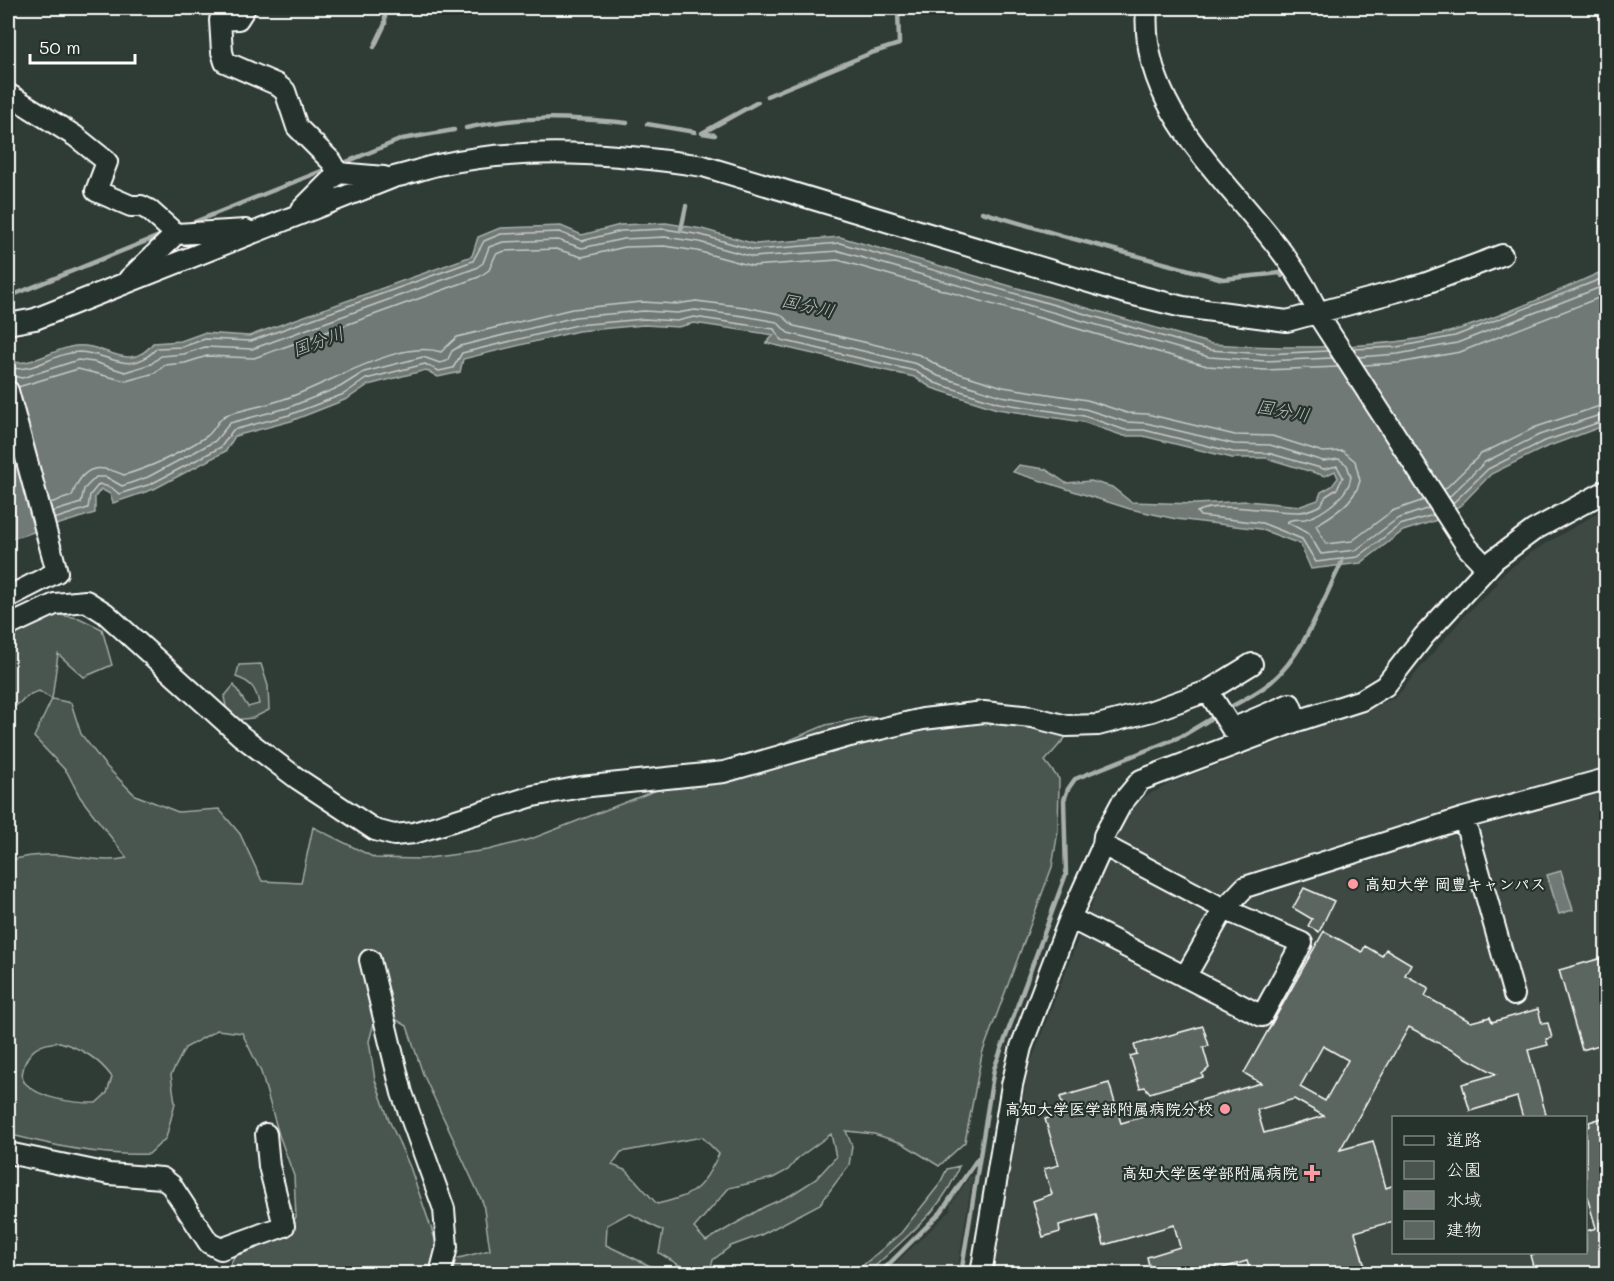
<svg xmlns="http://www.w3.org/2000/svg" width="1614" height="1281" viewBox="0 0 1614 1281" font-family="Mali,'Klee One',sans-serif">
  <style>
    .built { fill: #3c4842; fill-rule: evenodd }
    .green { fill: #4a544f; stroke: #a4aaa7; stroke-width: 1.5; fill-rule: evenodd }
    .water { fill: #707975; stroke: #a9afac; stroke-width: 1.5 }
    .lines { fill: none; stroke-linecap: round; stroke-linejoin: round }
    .shore { stroke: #c6c9c8; stroke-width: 1.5 }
    .stream { stroke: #a9afac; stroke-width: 4.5 }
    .building { fill: #5b6661; stroke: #fff; stroke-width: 1.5; fill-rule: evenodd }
    .minor-casing { stroke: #fff; stroke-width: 24 }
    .minor { stroke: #26332d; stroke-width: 20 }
    .poi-dot { fill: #ff9aa2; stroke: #26332d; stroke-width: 2 }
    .labels { text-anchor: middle; stroke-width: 4.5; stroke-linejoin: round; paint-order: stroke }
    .poi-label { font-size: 16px; font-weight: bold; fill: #fff; stroke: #26332d; text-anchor: end }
    .water-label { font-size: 18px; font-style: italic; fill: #b8bcba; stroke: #26332d }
  </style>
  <rect width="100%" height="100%" fill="#2f3b35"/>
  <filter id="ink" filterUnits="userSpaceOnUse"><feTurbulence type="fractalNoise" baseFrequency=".0167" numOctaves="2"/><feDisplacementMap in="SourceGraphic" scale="12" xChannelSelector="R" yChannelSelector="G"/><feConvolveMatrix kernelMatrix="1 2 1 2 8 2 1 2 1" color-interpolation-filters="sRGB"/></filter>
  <g filter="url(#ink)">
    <!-- built -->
    <path class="built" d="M1606 508V1273L993 1274 1028 1069 1125 817 1142 798 1170 783 1395 698 1464 616 1498 583 1495 580 1530 553ZM1394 1118H1586V1252H1394Z
      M970 1176 976 1177 972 1180 957 1273H885L950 1211 951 1204Z"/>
    <!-- green -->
    <path class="green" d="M40 612 79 618 102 629 112 665 84 677 58 654 52 699 71 703 81 734 105 765 135 795 178 812 219 809 240 834 262 881 301 883 313 827 375 858 421 859 488 850 531 839 680 781 754 761 778 745 826 725 866 717 908 720H1021L1066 737 1045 761 1059 779 1058 831 1052 867 982 1054 965 1142 939 1166 902 1143 874 1134 846 1131 852 1146 849 1165 820 1204 761 1235 731 1246 713 1260 709 1273H692L659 1253 663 1231 629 1213 607 1225 606 1245 665 1273 228 1274C235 1238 256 1247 280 1234 286 1231 292 1222 296 1217L294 1176 279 1135 261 1072 242 1033 217 1030 185 1048 171 1075 175 1103 166 1138 149 1154C100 1156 55 1146 8 1134V861C25 856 42 854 60 855 83 857 105 863 127 858L80 797 67 772 34 737 52 699 39 691 31 694 8 712V627ZM378 1009 407 1026 423 1074 483 1203 490 1250 443 1262 410 1167 389 1120 375 1080 369 1041ZM60 1042C82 1049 98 1058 112 1077L107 1093 96 1103C75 1103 41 1100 25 1083 21 1079 22 1074 23 1070 27 1050 40 1043 60 1042ZM831 1134 836 1157 816 1179 791 1195 764 1207 706 1241 694 1228 729 1188 773 1178 788 1170 798 1158ZM702 1137 719 1154C701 1189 696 1195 657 1204L627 1171 612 1165 621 1152Z
      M261 664 268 686 269 710 253 718 234 720 227 711 224 697 234 685 248 707 259 704C256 688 251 682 236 677L239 665Z
      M959 1166C945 1210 900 1241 868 1273H854L901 1233 939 1185 947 1169Z"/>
    <!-- water -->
    <path class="water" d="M666 223 702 229 755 244 840 237 1212 344C1282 349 1385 350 1453 331 1504 316 1557 291 1606 270V425L1544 448 1491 474 1461 505 1437 520 1403 531 1361 563 1311 569 1300 544 1260 529 1176 519 1130 509 1013 472 1019 465 1045 469 1066 483 1091 481 1112 487 1131 502 1196 504 1247 501 1301 506 1318 500 1321 492 1332 486 1338 478 1335 471 1325 476 1266 458H1232L1143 436H1124L1083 422 997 409 932 388 914 377 766 343 774 335 694 323 678 327 644 325 578 331 463 359 460 372 438 377 426 370 368 385 347 399 291 421 235 436 226 451 154 489 113 503 110 494 101 489 95 497V513L8 540V361C31 368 52 349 75 346 105 342 129 375 153 343L181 341 203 333 249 336 472 256 478 237 500 228 561 226 582 235 620 225Z
      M1561 871 1573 910 1559 914 1547 875Z"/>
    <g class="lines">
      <!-- shore -->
      <path class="shore" d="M1354 349 1397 347 1455 336 1606 277
        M1358 357 1398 354 1457 343 1606 285
        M1364 365 1399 363 1460 352 1606 295
        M8 367C33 375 54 352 79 352 111 353 129 378 157 348L182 347 205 339 251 341 473 261 484 241 501 234 559 232 582 241 621 231 665 229 701 235 754 250 840 243 1210 350 1265 354 1328 351
        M8 375 22 378 78 360 94 362 125 372 151 364 161 356 184 354 205 347 252 349 476 268 483 263 489 247 503 242 558 240 582 248 623 239 665 237 699 242 753 257 839 251 1209 357 1265 361 1332 358
        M18 387 78 369 126 381 155 373 165 365 185 363 207 356 254 358 479 277 489 270 496 254 505 251 556 249 582 257 625 247 664 246 697 251 752 266 838 260 1207 366 1265 370 1338 367
        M1444 490 1481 454 1536 427 1606 404
        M1449 497 1485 462 1539 435 1606 413
        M50 503 72 496C82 466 97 463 124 475 152 467 182 452 207 436 215 430 217 420 226 415 245 409 265 406 284 399 326 386 399 338 441 352L457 337 572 309 642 302 676 304 696 301 745 307 780 314 794 326 920 355 942 368 1003 387 1087 400 1127 413 1147 414 1235 435 1272 436 1323 452 1343 451 1355 461 1360 481C1354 503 1333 515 1316 525L1326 544 1352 541 1392 511 1424 500
        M1453 503 1488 469 1542 442 1606 420
        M52 512 81 503 84 489 96 477H106L122 486 148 477 215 441 230 423 287 408 340 387 364 372 423 357 440 363 447 361 452 351 460 346 575 317 644 311 677 313 695 310 744 316 777 322 788 333 917 364 938 376 1001 396 1085 409 1126 422 1146 423 1234 444 1270 445 1323 461 1339 459 1347 465 1351 477C1349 495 1322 515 1305 519 1298 520 1292 518 1287 522L1309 534 1321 554 1356 550 1397 519 1429 508
        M54 519 88 508 90 495 99 484 112 488 119 494 151 484 221 447 233 430 289 415 344 394 366 379 425 364 439 371 453 368 462 353 577 325 644 319 677 321 694 317 774 329 781 340 915 371 935 383 999 403 1084 416 1125 430H1144L1233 452 1268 453 1324 469 1337 466 1343 477 1337 489 1326 496 1321 505C1315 508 1307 512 1299 512 1275 513 1216 500 1197 512L1200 516 1262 523 1302 539 1316 562 1358 557 1400 525 1433 515"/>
      <!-- stream -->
      <path class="stream" d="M374 47 385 24V8
        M767 96 871 53 899 44 898 8
        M647 124 695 132
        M466 128C526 115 566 117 627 123
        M702 133 758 102
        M702 133 715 135
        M339 165 402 139 454 130
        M982 212 1063 236 1223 279 1281 273 1282 276
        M187 225 329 168
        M681 230 686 206
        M8 297 164 234
        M1227 709C1241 701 1258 693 1271 682 1305 653 1322 601 1342 562
        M879 1274 941 1212 978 1158
        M961 1274 994 1069 1066 874 1064 800 1068 789 1075 779 1182 736 1217 715"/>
    </g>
    <!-- building -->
    <path class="building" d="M1304 888 1334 901 1319 932 1308 926 1312 919 1293 908Z
      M1324 931 1362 952 1365 946 1382 956 1386 949 1411 964 1405 975 1429 988 1425 996 1471 1022 1490 1017 1492 1022 1538 1009 1542 1024 1548 1023 1552 1038 1546 1039 1548 1045 1528 1050 1547 1118H1523L1517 1097 1470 1111 1462 1084 1496 1074 1409 1027 1340 1150 1373 1141 1386 1188 1394 1185V1221L1355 1232 1367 1274H1251L1247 1261 1223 1268 1224 1274H1151L1147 1257 1180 1247 1174 1225 1104 1245 1096 1215 1059 1225 1060 1232 1043 1237 1033 1201 1052 1194 1044 1169 1059 1165 1045 1119 1065 1113 1060 1097 1109 1083 1121 1123 1261 1083 1244 1073ZM1323 1046 1348 1060 1325 1101 1300 1087ZM1294 1099 1324 1116 1264 1133 1257 1110Z
      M1602 958 1606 975V1043L1582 1050 1559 970Z
      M1203 1026 1209 1046 1203 1047 1209 1068 1202 1074 1203 1077 1150 1093 1145 1087 1140 1088 1130 1056 1137 1054 1134 1045Z
      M1602 1118 1604 1122 1606 1121V1265L1578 1274H1535L1530 1255 1539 1252H1586V1231L1596 1228 1586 1193V1128L1590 1126 1589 1122Z"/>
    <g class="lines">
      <defs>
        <path id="minor" d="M245 8 238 19 220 20 222 52 225 62 276 84 285 91 297 127 332 162 338 173 384 177
          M1147 8C1137 136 1277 208 1320 318L1468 548 1487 568
          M8 94 75 136 105 160 107 162 96 191 131 206H141L149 210 176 234 129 279
          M302 209 338 173
          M176 234 246 230
          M8 324 35 319 394 177C409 174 423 168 438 165 524 146 617 153 703 166L1122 292 1183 307 1287 321 1424 284 1502 255
          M8 391 57 572
          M8 597 57 572
          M8 626 55 604 86 601 105 613 241 736 298 779 375 830 394 835 414 833 533 796 581 787 724 772 850 736 923 719 984 712 1032 717 1067 726 1098 725 1152 711 1208 691 1232 729 1290 704 1297 721
          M1208 691 1252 664
          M1464 818 1514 995
          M1070 918 1262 1016 1302 943 1224 909 1103 845
          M370 960 402 1093 444 1209 447 1247 440 1274
          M1185 977 1224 909 1245 887 1464 818 1606 779
          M8 1153 109 1174 162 1178 171 1185 209 1243 221 1249 284 1226 269 1166 266 1134
          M981 1274 1012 1085 1021 1047 1070 918 1103 845 1104 836 1121 804 1141 780 1297 721 1362 700 1385 686 1424 636 1495 559 1534 530 1606 491"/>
      </defs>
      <!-- minor casing -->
      <use href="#minor" class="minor-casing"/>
      <!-- minor -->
      <use href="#minor" class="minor"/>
    </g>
  </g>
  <!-- markers -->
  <g class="poi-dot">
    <circle cx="1353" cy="884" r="6"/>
    <circle cx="1225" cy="1109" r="6"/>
    <path d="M1309 1164h6v6h6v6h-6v6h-6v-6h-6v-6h6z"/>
  </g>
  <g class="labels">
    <!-- poi labels -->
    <g class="poi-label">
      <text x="1365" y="890" text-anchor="start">高知大学 岡豊キャンパス</text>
      <text x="1213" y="1115">高知大学医学部附属病院分校</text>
      <text x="1298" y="1179">高知大学医学部附属病院</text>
    </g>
    <!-- water labels -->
    <g class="water-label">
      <text transform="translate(808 306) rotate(13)" y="6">国分川</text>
      <text transform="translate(318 342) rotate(-20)" y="6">国分川</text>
      <text transform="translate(1283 411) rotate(10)" y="6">国分川</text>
    </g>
  </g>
  <!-- margin -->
  <rect width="1614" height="1281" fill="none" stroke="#26332d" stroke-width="30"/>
  <rect x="15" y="15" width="1584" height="1251" fill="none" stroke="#fff" stroke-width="2" filter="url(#ink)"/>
  <!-- legend -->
  <rect x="1392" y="1116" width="195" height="138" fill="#26332d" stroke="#7d8581" stroke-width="1.5"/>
  <rect x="1404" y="1136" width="30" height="9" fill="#26332d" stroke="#7d8581" stroke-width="1.5"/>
  <text x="1446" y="1146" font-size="18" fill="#ffffff">道路</text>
  <rect x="1404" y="1161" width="30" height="18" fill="#4a544f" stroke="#7d8581" stroke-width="1.5"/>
  <text x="1446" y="1176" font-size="18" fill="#ffffff">公園</text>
  <rect x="1404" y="1191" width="30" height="18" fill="#707975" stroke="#7d8581" stroke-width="1.5"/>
  <text x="1446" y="1206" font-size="18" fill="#ffffff">水域</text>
  <rect x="1404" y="1221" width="30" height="18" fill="#5b6661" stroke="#7d8581" stroke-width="1.5"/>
  <text x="1446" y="1236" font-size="18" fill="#ffffff">建物</text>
  <!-- scale -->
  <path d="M30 54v9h105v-9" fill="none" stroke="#ffffff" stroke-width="3"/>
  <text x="39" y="54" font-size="18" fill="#ffffff" stroke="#26332d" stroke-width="4.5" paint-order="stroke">50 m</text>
</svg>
